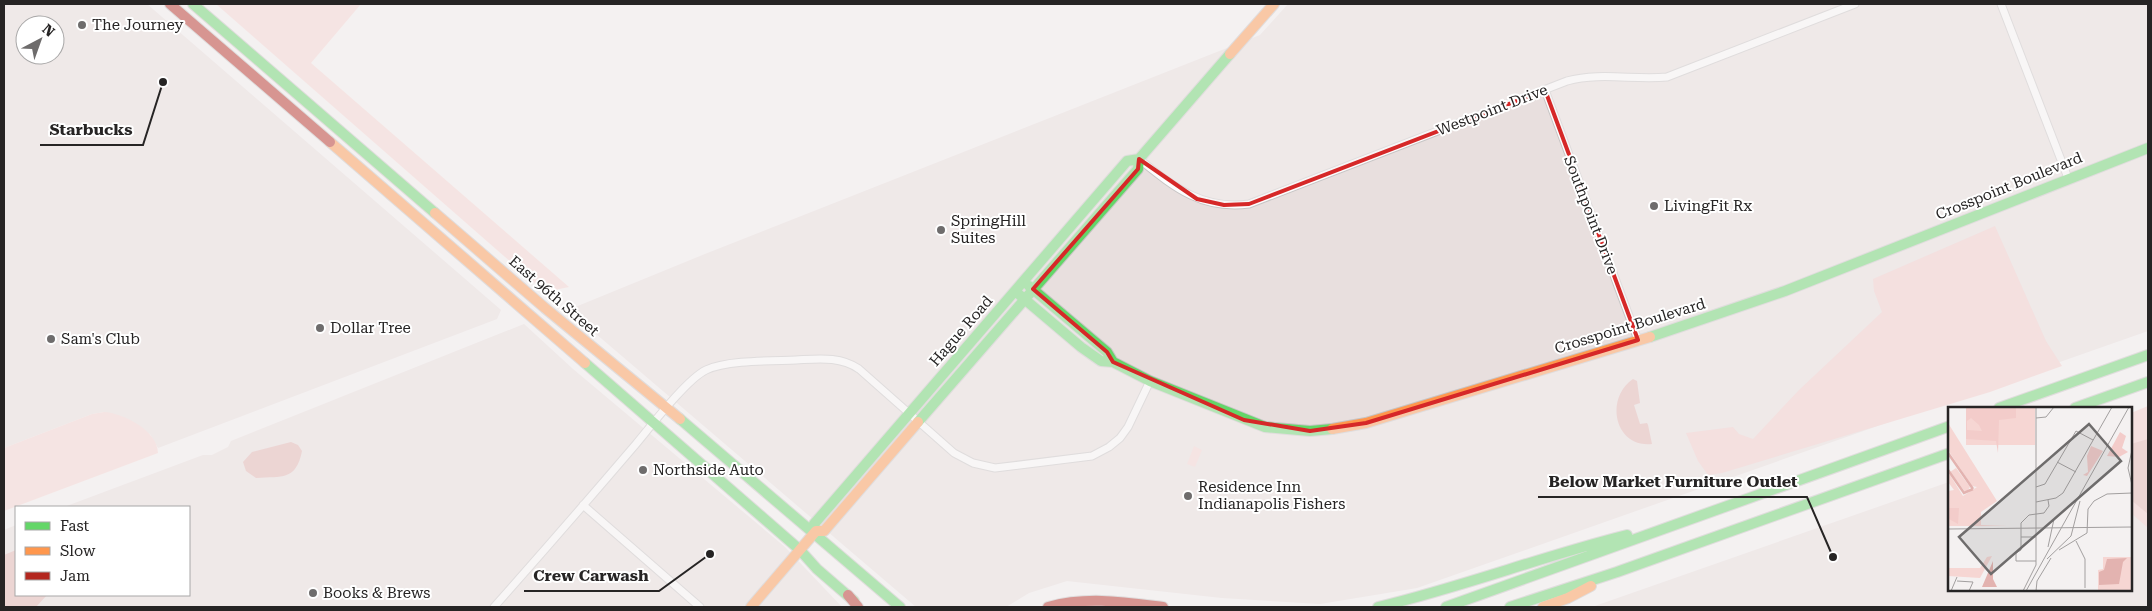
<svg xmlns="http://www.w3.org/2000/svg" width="2152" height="611" viewBox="0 0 2152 611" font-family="'Roboto Serif',serif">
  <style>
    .built { fill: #e8dfde; fill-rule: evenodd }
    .green { fill: #f6d6d3 }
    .forest { fill: #f3ccca }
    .water { fill: #e3b3b0 }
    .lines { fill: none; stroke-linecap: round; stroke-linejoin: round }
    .street-casing { stroke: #c7c5c5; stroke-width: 9 }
    .fast-casing { stroke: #c7c5c5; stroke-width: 12 }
    .slow-casing { stroke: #c7c5c5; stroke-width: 12 }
    .jam-casing { stroke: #c7c5c5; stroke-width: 12 }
    .street { stroke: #fdfdfd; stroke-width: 7 }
    .fast { stroke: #63d668; stroke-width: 10 }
    .slow { stroke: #ff974d; stroke-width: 10 }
    .jam { stroke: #b3261e; stroke-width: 10 }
    .marked { fill: none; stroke: #d62828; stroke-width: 4; stroke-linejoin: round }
    .poi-dot { fill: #6e6c6c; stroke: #fff; stroke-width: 2 }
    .labels { text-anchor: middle; stroke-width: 4; stroke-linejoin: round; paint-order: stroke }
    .poi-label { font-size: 15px; fill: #262424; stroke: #fff; text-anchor: start }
    .street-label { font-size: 15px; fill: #262424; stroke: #fff }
    .inset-river { fill: none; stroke: #e3b3b0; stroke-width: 2.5 }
    .inset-road { fill: none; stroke: #a29f9f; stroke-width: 1 }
    .view { fill: #6e6c6c; fill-opacity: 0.15; stroke: #6e6c6c; stroke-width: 2.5 }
    .inset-edge { fill: none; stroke: #262424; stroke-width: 2.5 }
    .leader { fill: none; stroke: #262424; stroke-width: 2 }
    .callout-dot { fill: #262424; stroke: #fff; stroke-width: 2 }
    .callout-label { font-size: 16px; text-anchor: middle; font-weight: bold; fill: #262424; stroke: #fff; stroke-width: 4; stroke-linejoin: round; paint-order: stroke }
  </style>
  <rect width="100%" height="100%" fill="#f4f1f1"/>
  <!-- built -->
  <path class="built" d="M4 4H147L501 310 497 319 158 448 150 434 104 412 92 414 4 448ZM25 25H55V55H25Z
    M1288 4H2148V331L1417 588 1320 604 1222 598 1067 581 1029 593 1006 607H916L568 310 705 254 1260 35Z
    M524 324 573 369 785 547 842 607H4V530L16 525V595H189V507H64L203 455H212L228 447 231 441Z
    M2148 412V607H1592L1949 482 1950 590H2131V418Z"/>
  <!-- green -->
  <path class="green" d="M216 4H361L311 63 569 287 545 292Z
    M104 412C122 413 158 430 158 453L4 511V448L92 414Z
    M1194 446 1202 450 1195 467 1187 464Z"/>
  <!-- forest -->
  <path class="forest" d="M1995 226 2046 341 2062 366 1990 392 1722 473 1708 475 1698 461 1686 433 1733 427 1739 434 1753 439 1799 390 1882 312 1874 291 1873 279Z
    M2148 406V528L2131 513V413Z"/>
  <!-- water -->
  <path class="water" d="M1633 379 1637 381 1640 403 1634 405 1640 424 1647 423 1648 425 1652 444C1615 448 1604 399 1633 379Z
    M2148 439V514L2131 500V444Z
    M291 442 298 445 302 451C296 481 282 476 256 478L246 471 243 462 252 452Z
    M16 550V595H47L36 607H4V555Z"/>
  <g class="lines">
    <defs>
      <path id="street" d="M2001 4 2068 178
        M1545 90 1638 340
        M1139 159C1174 187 1201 210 1249 204L1567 81C1600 72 1633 80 1667 77L1855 4
        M583 505 700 607
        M494 607C542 553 589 499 636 444 651 426 687 379 706 370 727 360 773 361 796 360 818 359 840 356 859 369L954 453 973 463 995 468 1092 456 1109 447 1120 438 1128 427 1150 381"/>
      <path id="fast" d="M193 4 435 213
        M1029 286 1107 352 1113 362
        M1015 291 1081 347 1101 361 1113 362 1150 381 1265 427 1310 431 1332 429
        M1650 337 1785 291 2148 148
        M585 363 800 550 817 569 854 601
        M1999 408 2148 355
        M2075 408 2148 382
        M680 419 900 607
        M918 422 1138 169 1139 159 1230 54
        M816 531 814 524 1127 161 1139 159
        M1378 607C1462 587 1543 556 1627 535
        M1446 607 1950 426
        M1510 607 1617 572 1950 453"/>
      <path id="slow" d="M1230 54 1274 4
        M330 142 585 363
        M435 213 545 308 680 419
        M1332 429 1366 423 1650 337
        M751 607 816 531H824L918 422
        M1543 607 1568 598 1591 586"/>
      <path id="jam" d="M170 4 330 142
        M848 595 858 607
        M1048 607C1087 596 1124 602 1163 607"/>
    </defs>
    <!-- street casing -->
    <use href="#street" class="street-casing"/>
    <!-- fast casing -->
    <use href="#fast" class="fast-casing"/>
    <!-- slow casing -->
    <use href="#slow" class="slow-casing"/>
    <!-- jam casing -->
    <use href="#jam" class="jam-casing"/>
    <!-- street -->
    <use href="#street" class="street"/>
    <!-- fast -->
    <use href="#fast" class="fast"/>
    <!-- slow -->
    <use href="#slow" class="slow"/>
    <!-- jam -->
    <use href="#jam" class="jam"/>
  </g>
  <!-- marked area -->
  <path d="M0 0H2152V611H0ZM1545 90 1638 340 1366 423 1310 431 1244 420 1113 362 1107 352 1033 289 1138 169 1139 159 1197 199 1224 205 1249 204Z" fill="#f4f1f1" fill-opacity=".55" fill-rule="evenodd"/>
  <path class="marked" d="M1545 90 1638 340 1366 423 1310 431 1244 420 1113 362 1107 352 1033 289 1138 169 1139 159 1197 199 1224 205 1249 204Z"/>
  <!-- markers -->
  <g class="poi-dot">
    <circle cx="82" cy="25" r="5"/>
    <circle cx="1654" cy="206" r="5"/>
    <circle cx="941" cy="230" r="5"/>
    <circle cx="320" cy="328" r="5"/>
    <circle cx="51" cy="339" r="5"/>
    <circle cx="643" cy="470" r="5"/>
    <circle cx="1188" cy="496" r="5"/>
    <circle cx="313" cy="593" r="5"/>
  </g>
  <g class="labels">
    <!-- poi labels -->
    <g class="poi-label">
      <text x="92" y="30">The Journey</text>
      <text x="1664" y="211">LivingFit Rx</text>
      <text x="951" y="226">SpringHill<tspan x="951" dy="17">Suites</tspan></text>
      <text x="330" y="333">Dollar Tree</text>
      <text x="61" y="344">Sam's Club</text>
      <text x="653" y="475">Northside Auto</text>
      <text x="1198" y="492">Residence Inn<tspan x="1198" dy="17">Indianapolis Fishers</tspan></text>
      <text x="323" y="598">Books &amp; Brews</text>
    </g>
    <!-- street labels -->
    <g class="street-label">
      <text transform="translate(1492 110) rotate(-21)" y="5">Westpoint Drive</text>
      <text transform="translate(2009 186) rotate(-22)" y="5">Crosspoint Boulevard</text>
      <text transform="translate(1591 215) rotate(69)" y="5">Southpoint Drive</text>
      <text transform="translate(554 296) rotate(41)" y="5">East 96th Street</text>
      <text transform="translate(1630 326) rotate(-17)" y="5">Crosspoint Boulevard</text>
      <text transform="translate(961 331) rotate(-49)" y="5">Hague Road</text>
    </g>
  </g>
  <!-- overview -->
  <g transform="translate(1948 407)">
    <rect width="184" height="184" fill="#f4f1f1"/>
    <path d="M18 0H87V38H18ZM0 16 49 94 33 105V118L59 119H0V84L6 83 0 75V65L15 89 29 80 24 79 0 43ZM8 61 22 80 18 86 2 65ZM44 149 32 171 0 169V161H32L39 150ZM155 150H184V184H150V163L155 162Z" fill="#f6d6d3"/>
    <path d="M18 0H68V11L51 13 50 46 48 34 18 32ZM23 11 31 18 34 24 19 23V14ZM172 25 178 29 174 41 180 45 171 50 159 49ZM143 39 155 44 139 69 135 68 140 65 139 49ZM0 101H11L10 117 1 112Z" fill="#f3ccca" fill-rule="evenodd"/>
    <path d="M179 151 175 155 171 177 151 178V165L156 163 159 152ZM45 154V172L49 180H34Z" fill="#e3b3b0"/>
    <path class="inset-river" d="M0 46 25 82M0 63 16 86 25 82"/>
    <path class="inset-road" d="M88 11 98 10 106 0M184 43 180 61 184 78M109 55 128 65M88 80 97 77 128 24 145 33M88 95 108 91 115 86 164 0M0 122 184 120M73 130H88M128 134 137 152V181M100 140 106 112 125 96M111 143 139 126 140 102 146 94 159 87 184 86M99 152 123 129 132 94M88 154H68V146L73 143V116L81 108 96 106 101 99 100 93M9 174 25 175 21 184M3 184 9 170M75 184 88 158V0M78 184 181 0M88 184 89 174 103 151"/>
    <path class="view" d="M141 17 173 54 43 167 11 130Z"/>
    <rect width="184" height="184" class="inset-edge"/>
  </g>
  <!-- callouts -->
  <path class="leader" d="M163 82L143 145H40M1833 557L1807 497H1538M710 554L659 591H524"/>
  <g class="callout-dot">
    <circle cx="163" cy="82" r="5"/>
    <circle cx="1833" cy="557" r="5"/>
    <circle cx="710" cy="554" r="5"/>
  </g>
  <g class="callout-label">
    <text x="91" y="135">Starbucks</text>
    <text x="1673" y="487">Below Market Furniture Outlet</text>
    <text x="591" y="581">Crew Carwash</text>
  </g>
  <!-- border -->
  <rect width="2152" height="611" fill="none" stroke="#262424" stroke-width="10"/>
  <!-- legend -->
  <rect x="15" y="506" width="175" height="90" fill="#ffffff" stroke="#a8a7a7"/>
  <rect x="25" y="522" width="25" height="8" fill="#63d668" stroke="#a8a7a7"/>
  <text x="60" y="531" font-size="15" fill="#262424">Fast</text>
  <rect x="25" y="547" width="25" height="8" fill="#ff974d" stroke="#a8a7a7"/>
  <text x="60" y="556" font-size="15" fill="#262424">Slow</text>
  <rect x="25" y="572" width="25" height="8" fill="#b3261e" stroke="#a8a7a7"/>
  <text x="60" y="581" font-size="15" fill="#262424">Jam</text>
  <!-- north arrow -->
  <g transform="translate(40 40) rotate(41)"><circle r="24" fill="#ffffff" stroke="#a8a7a7"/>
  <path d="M0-4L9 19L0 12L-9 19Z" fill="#6e6c6c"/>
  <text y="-8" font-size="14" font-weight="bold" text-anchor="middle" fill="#262424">N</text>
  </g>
</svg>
